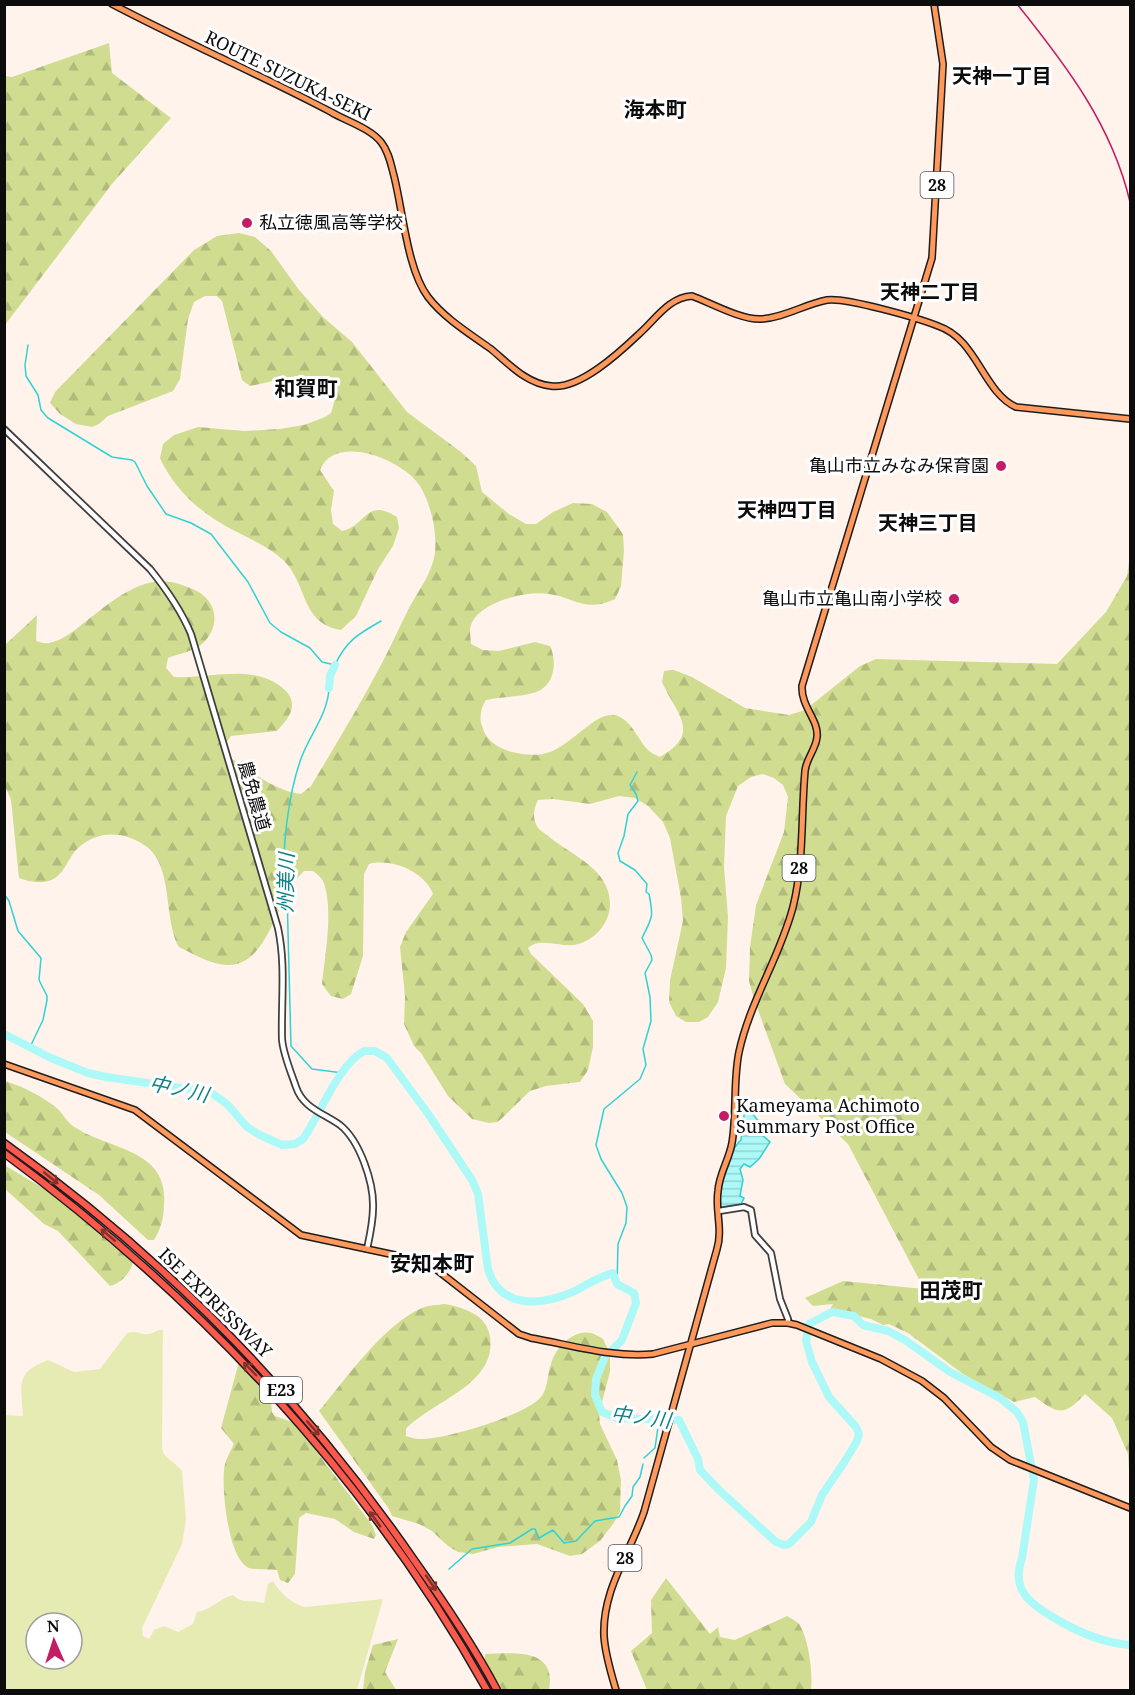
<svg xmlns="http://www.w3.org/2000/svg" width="1135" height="1695" viewBox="0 0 1135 1695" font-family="'Noto Serif','Noto Sans JP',serif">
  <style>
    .grass { fill: #e6ebb3; fill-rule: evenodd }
    .forest { fill: url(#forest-firs) }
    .water { fill: url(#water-rules); stroke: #30d2d4; stroke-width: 1.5 }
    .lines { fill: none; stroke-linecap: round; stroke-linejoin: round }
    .stream { stroke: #30d2d4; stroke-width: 1.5 }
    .river { stroke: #acf9f8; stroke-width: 8 }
    .minor-casing { stroke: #3f3f3f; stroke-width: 8 }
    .major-casing { stroke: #1d1d1d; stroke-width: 8 }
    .highway-casing { stroke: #1d1d1d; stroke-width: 9 }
    .minor { stroke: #fff; stroke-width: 4.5 }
    .major { stroke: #ff985b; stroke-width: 5 }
    .highway { stroke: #fc584c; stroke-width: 6 }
    .rail { stroke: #c21d65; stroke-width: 1.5 }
    .oneway { stroke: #84322c }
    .poi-dot { fill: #c21d65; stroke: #fff; stroke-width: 2 }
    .labels { text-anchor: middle; stroke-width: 6; stroke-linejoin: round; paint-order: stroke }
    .shield { fill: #fff; stroke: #555; stroke-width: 1.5 }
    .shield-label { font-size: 16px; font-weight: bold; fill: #0c0c0c }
    .street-label { font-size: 18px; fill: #0c0c0c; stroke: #fff }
    .poi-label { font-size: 18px; fill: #0c0c0c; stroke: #fff; text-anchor: start }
    .neighbourhood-label { font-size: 20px; font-weight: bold; fill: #0c0c0c; stroke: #fff }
    .water-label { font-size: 20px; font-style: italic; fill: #0f8086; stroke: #fff }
    .quarter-label { font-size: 21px; font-weight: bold; fill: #0c0c0c; stroke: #fff }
  </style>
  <defs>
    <pattern id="forest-firs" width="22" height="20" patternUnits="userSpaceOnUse" patternTransform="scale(1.5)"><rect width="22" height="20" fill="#d0dd91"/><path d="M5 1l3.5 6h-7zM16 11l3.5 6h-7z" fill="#b1bc7c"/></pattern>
    <pattern id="water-rules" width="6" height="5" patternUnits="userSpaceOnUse" patternTransform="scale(1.5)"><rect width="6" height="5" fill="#acf9f8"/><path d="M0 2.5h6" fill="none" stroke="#93d4d3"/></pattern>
  </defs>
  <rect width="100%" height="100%" fill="#fff3eb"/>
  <!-- grass -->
  <path class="grass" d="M158 1330H163L162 1449C164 1459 176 1462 182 1471L186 1519 182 1544 142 1628 143 1636 149 1639 154 1630 164 1626 178 1632 193 1624 197 1612C212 1610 219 1598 233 1595 243 1605 252 1599 264 1603L268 1584 273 1581C279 1592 292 1604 305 1607L383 1599 357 1690H5V1415L23 1416C21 1384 15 1373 48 1360L74 1372 100 1369 127 1333C141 1329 143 1340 158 1330ZM36 1623H72V1659H36Z"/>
  <!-- forest -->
  <path class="forest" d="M109 43 112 73 171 118 112 184 5 325V76L12 77Z
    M239 233 255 237 271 251 299 290 323 317 352 342 407 412 461 452 476 466 482 492 509 514 526 524H536L553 512 573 503 592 504 607 512 623 534 624 551 621 586 615 599C585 613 576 598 549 594 527 590 479 602 471 625 469 630 471 639 471 644L483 650 499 651 535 642 550 646C558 663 554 688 533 693 518 697 501 697 486 700 481 707 479 719 482 726 486 741 498 748 512 752 522 754 532 756 543 754 568 750 594 712 614 715 631 718 637 739 648 750 651 753 656 755 660 757 702 733 677 715 662 682L664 671 674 670 692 677 745 708 789 715 805 710 860 666 876 659 1057 664 1106 612 1127 576 1130 555V1486L1128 1454 1112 1418 1085 1394C1064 1416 1059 1415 1035 1397L1014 1402 963 1374 908 1333 889 1324 883 1325 871 1319 830 1309 833 1304 813 1306 805 1298 843 1281 924 1289 848 1144 785 1084 754 999 749 981 750 947 756 905 784 832 788 797 783 785 774 778 763 774 751 777 738 786 726 816 724 867 728 917 726 968 718 1002 708 1017 699 1022H686L676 1016 669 1002 670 980 683 921 681 898 670 838 663 822 648 806 635 798 619 796 590 804 553 799 538 800C534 808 532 817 537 826 539 830 544 833 547 835 570 855 610 868 610 904 610 924 593 942 574 945 560 947 540 937 528 948L531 954 583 1004 593 1021V1047L588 1070 580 1082 546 1086 530 1091 498 1122 489 1123 472 1119 448 1096 421 1053 414 1046 404 1024 405 996 400 947 406 932 433 894C425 872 392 858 369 864L364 874 363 956 351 994 343 999 331 996 322 984C325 954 334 908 323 881 321 877 317 874 313 871H304C300 875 295 880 292 885 276 909 264 966 228 965 212 965 193 954 179 947 163 919 174 863 144 845 123 831 97 830 77 849 69 857 65 872 55 878 45 885 29 882 19 878L11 800 5 786V645L37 615 36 641C40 642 45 644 49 643 62 641 75 630 85 622 111 602 144 572 179 584 188 587 201 591 207 599 219 613 216 632 202 644 194 651 178 654 168 658L166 668 174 677C212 679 257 662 286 691 300 706 287 720 277 731L231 736 226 743 229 757C251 771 275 791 301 794L311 786C335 746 360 705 382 663 391 646 399 628 408 610 417 593 433 572 435 552 437 530 431 505 420 486 404 460 335 432 320 470L334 491 331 510 333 524 342 531C367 525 366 497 397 517L399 528 393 546 378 569 356 616 341 630C302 624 307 586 286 563 272 548 252 540 235 531 203 515 175 491 160 458L163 444 174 435 198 427 244 431 279 429 304 425 325 417 331 413 335 399 316 378 296 376 250 386 242 380 222 301 217 296H205L194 302 188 319 180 379 173 391 108 416 99 424 92 427 76 424 60 414 50 403 55 392 194 250 217 236Z
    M5 1081C24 1087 42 1096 58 1109 63 1114 67 1122 73 1126 107 1150 169 1148 164 1204 164 1217 161 1229 154 1240H148L99 1195 5 1132Z
    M4 1165 48 1191 126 1254 133 1261C132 1272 120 1284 110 1286L58 1231 44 1224 5 1189Z
    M445 1304C464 1308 487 1314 490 1337 497 1385 432 1401 406 1429V1436C410 1437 415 1439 419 1439 444 1440 523 1416 540 1398 548 1390 547 1375 551 1364 555 1348 573 1329 591 1333 595 1334 600 1337 603 1339L610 1354V1372L599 1413 600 1424 617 1460 621 1480 620 1512 613 1524 600 1541 582 1554 570 1556 537 1544 498 1547 473 1554 458 1552 448 1546 432 1531 419 1524 392 1516 389 1509 319 1411C346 1379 383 1325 422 1308 428 1305 438 1305 445 1304Z
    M239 1362 271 1401 272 1412 275 1416 292 1422 304 1435 372 1525 376 1535 374 1539 354 1532 335 1519 306 1513 299 1518 295 1574 288 1583 280 1580 277 1570C270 1569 255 1570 249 1568 228 1559 222 1491 224 1471 224 1462 230 1452 234 1444L221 1428Z
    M666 1578 710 1634 718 1627 720 1637 735 1640 787 1616C791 1618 796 1621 799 1624 809 1639 813 1674 811 1690H647L631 1651 652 1633 651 1600Z
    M398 1639 385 1672 396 1690H363L365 1672 373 1645Z
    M485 1654C515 1653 557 1648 549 1690H503L485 1662Z"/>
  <!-- water -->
  <path class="water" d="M745 1107H747L760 1123 762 1125 760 1133 770 1142 759 1159 750 1167 744 1164 740 1169 743 1180 740 1196 744 1198 741 1204 722 1207 720 1206C719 1190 729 1150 741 1140Z"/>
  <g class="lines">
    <!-- stream -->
    <path class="stream" d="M28 345 25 365 26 376 38 395 41 410 48 418 112 457 132 460 135 462 147 486 166 514 191 523 211 534 248 582 270 623 281 632 310 648 322 662 335 665C346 641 358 634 381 621
      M329 688C328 713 311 733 302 756 289 790 279 858 287 893L291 1046 312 1069 343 1073
      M4 894 9 901 18 931 41 958 39 980 47 996V1000L43 1020 30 1047
      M617 1284 618 1244 626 1223 627 1207 622 1193 601 1159 596 1145 604 1109 640 1079 646 1065 643 1049 651 1021 650 997 645 973 652 960 651 955 642 938C652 917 654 919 649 894L646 892 647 884 635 870 620 861 618 853 624 836 628 814 638 801 636 794 630 785 637 772
      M644 1458 655 1448 659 1420
      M449 1569 472 1549 510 1543 532 1529H535L539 1538 553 1530 564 1543 576 1541 595 1521 619 1517 625 1506 632 1496 633 1487 640 1477 643 1464"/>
    <!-- river -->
    <path class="river" d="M329 688 330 676 335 665
      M4 1034 51 1058 88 1073 106 1077 210 1092 227 1104 247 1127 258 1134 282 1145 295 1144 303 1139C321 1114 337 1066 364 1051H375L387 1058 429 1115 472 1180 478 1194 488 1269C499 1308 539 1306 570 1293 584 1287 597 1277 613 1273L617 1284 634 1293 636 1303 622 1340 605 1357 596 1379 595 1395 602 1412 617 1418 679 1420 698 1459 700 1470 719 1490 776 1542 784 1545 789 1544 811 1522 822 1495 845 1461 857 1441 859 1434 856 1427 829 1397 812 1362 806 1341 809 1324 832 1312 854 1316 863 1325 888 1331 905 1340 950 1372 1000 1398 1017 1412 1023 1422 1034 1480 1022 1558C1010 1591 1032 1605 1056 1619 1080 1633 1103 1643 1130 1645"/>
    <defs>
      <path id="minor" d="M4 429 150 569C167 590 181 610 191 634L278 928C286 965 281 1001 282 1039 283 1054 291 1072 296 1087 303 1108 323 1113 340 1125 360 1141 374 1183 373 1208 373 1222 370 1235 367 1249
        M719 1211 744 1207 751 1210 755 1235 771 1253 780 1299 788 1319V1323"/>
      <path id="major" d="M112 4C184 42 259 74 331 112 346 121 370 128 381 142 389 152 391 165 394 176 403 211 407 269 428 297 444 318 470 334 491 349 509 364 527 384 551 386 579 390 619 353 639 334 655 320 669 297 692 296 711 303 741 320 761 319 784 318 805 304 827 300 845 297 918 318 938 326 977 339 983 392 1016 407L1130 419
        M4 1064 135 1110 301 1235 423 1261 437 1270 519 1334 531 1338C571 1345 613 1358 653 1354L772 1323H788L797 1325 881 1359 922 1381 944 1398 991 1447 1010 1460 1130 1508
        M616 1690C611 1673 605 1654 604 1636 602 1590 630 1553 644 1512L717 1249C723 1229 715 1211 718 1191 719 1174 729 1160 732 1143 737 1113 733 1081 739 1052 750 1001 780 957 793 907 804 863 801 816 805 771 806 759 816 749 817 737 819 720 801 707 802 686L932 258 943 64 934 4"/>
      <path id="highway" d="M4 1143C164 1257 303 1399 414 1560 444 1602 473 1645 497 1690
        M4 1153C199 1297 369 1478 487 1690"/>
    </defs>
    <!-- minor casing -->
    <use href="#minor" class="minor-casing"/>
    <!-- major casing -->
    <use href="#major" class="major-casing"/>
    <!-- highway casing -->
    <use href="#highway" class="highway-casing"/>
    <!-- minor -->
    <use href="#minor" class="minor"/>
    <!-- major -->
    <use href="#major" class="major"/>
    <!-- highway -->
    <use href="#highway" class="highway"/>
    <!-- rail -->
    <path class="rail" d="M1017 4C1066 65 1112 125 1130 202"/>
  </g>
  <!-- one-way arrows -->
  <defs><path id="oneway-shaft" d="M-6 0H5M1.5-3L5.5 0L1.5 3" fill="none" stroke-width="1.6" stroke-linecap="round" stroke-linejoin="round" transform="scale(1.5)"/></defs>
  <g class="oneway">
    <use href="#oneway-shaft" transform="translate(51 1178) rotate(39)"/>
    <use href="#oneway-shaft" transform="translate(108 1235) rotate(-140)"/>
    <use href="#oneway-shaft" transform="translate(250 1369) rotate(-134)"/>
    <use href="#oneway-shaft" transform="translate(313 1428) rotate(49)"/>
    <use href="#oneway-shaft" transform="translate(375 1519) rotate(-126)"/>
    <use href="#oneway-shaft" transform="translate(431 1583) rotate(56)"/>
  </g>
  <!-- markers -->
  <g class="poi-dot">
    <circle cx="247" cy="223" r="6"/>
    <circle cx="1001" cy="466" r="6"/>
    <circle cx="954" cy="599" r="6"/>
    <circle cx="724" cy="1116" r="6"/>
  </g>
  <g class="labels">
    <!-- shield labels -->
    <g class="shield">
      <rect x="920.5" y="172" width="33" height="26" rx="4.5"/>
      <rect x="782.5" y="855" width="33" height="26" rx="4.5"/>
      <rect x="260" y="1377" width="42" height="26" rx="4.5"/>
      <rect x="608.5" y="1545" width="33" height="26" rx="4.5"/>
    </g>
    <g class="shield-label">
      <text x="937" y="191">28</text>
      <text x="799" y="874">28</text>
      <text x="281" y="1396">E23</text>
      <text x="625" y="1564">28</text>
    </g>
    <!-- street labels -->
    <g class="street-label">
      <text transform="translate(288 76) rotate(26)" y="6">ROUTE SUZUKA-SEKI</text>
      <text transform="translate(254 796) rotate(74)" y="6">農免農道</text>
      <text transform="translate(215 1303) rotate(44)" y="6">ISE EXPRESSWAY</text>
    </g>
    <!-- poi labels -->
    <g class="poi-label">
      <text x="259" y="229">私立徳風高等学校</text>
      <text x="989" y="472" text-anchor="end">亀山市立みなみ保育園</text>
      <text x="942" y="605" text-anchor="end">亀山市立亀山南小学校</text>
      <text x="736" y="1112">Kameyama Achimoto<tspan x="736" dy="21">Summary Post Office</tspan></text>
    </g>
    <!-- neighbourhood labels -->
    <g class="neighbourhood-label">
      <text x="1002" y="83">天神一丁目</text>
      <text x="930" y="299">天神二丁目</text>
      <text x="787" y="517">天神四丁目</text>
      <text x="928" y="530">天神三丁目</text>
    </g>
    <!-- water labels -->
    <g class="water-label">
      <text transform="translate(286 883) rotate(-89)" y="7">州美川</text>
      <text transform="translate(179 1089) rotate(12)" y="7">中ノ川</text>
      <text transform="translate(641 1417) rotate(7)" y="7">中ノ川</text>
    </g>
    <!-- quarter labels -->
    <g class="quarter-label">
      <text x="655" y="117">海本町</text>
      <text x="306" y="396">和賀町</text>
      <text x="432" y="1271">安知本町</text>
      <text x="951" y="1298">田茂町</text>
    </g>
  </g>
  <!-- border -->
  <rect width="1135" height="1695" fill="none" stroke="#0c0c0c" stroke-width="12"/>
  <!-- north arrow -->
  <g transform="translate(54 1641) rotate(357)"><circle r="28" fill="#ffffff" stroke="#9e9e9e" stroke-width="1.5"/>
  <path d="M0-4.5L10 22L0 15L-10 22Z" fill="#c21d65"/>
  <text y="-9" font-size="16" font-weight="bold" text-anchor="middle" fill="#0c0c0c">N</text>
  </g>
</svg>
